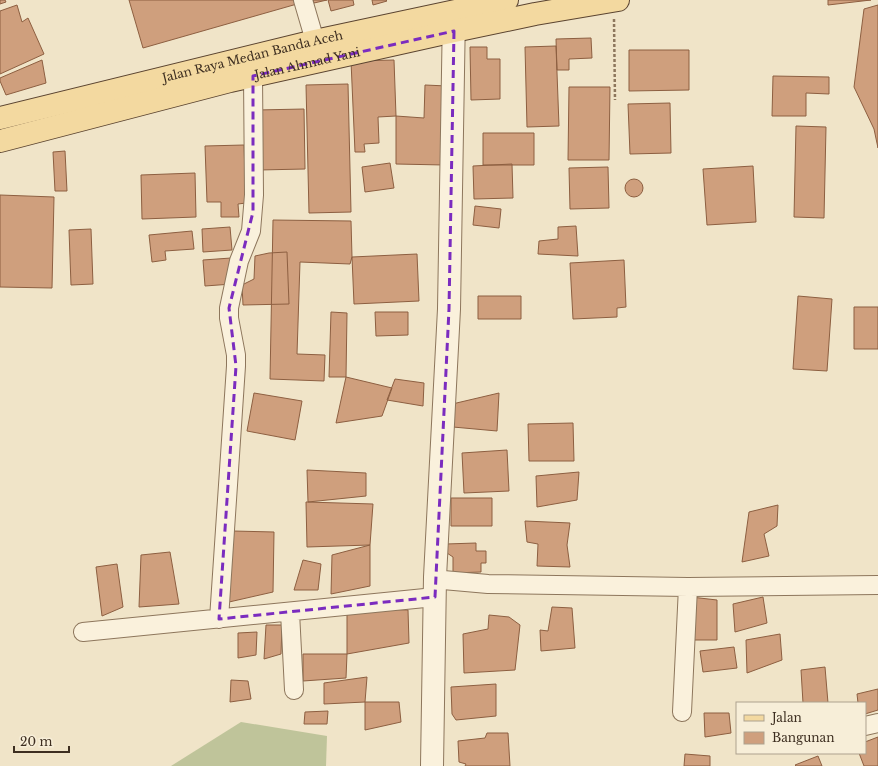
<svg xmlns="http://www.w3.org/2000/svg" width="878" height="766" viewBox="0 0 878 766" font-family="'Libre Baskerville',serif">
  <style>
    .cemetery { fill: #bfc49a }
    .building { fill: #cf9f7d; stroke: #8d5f41 }
    .lines { fill: none; stroke-linecap: round; stroke-linejoin: round }
    .minor-casing { stroke: #8d765c; stroke-width: 20 }
    .tertiary-casing { stroke: #8d765c; stroke-width: 24 }
    .primary-casing { stroke: #5b4430; stroke-width: 24 }
    .path { stroke: #8d765c; stroke-width: 2.5; stroke-dasharray: 3 2; stroke-linecap: butt }
    .minor { stroke: #faf1dc; stroke-width: 18 }
    .tertiary { stroke: #faf1dc; stroke-width: 22 }
    .primary { stroke: #f3d9a0; stroke-width: 22 }
    .marked { fill: none; stroke: #7b2cbf; stroke-width: 3; stroke-dasharray: 8 5; stroke-linejoin: round }
    .labels { text-anchor: middle; stroke-width: 3.5; stroke-linejoin: round; paint-order: stroke }
    .street-label { font-size: 12px; fill: #3d2e20; stroke: #f7eed8 }
  </style>
  <rect width="100%" height="100%" fill="#f0e4c8"/>
  <!-- cemetery -->
  <path class="cemetery" d="M241 722 327 736 326 766H171Z"/>
  <!-- building -->
  <path class="building" d="M0 0H5L6 2 0 4Z
    M129 0H296L297 4 143 48Z
    M313 0H327L314 3Z
    M328 0H353L354 5 331 11Z
    M372 0H386L387 1 373 5Z
    M828 0H871L828 5Z
    M17 5 22 22 28 18 44 54 0 74V11Z
    M878 5V148L874 129 854 87 864 9Z
    M591 38 592 58 569 59V70H557L556 39Z
    M556 46 559 126 527 127 525 47Z
    M470 47H487V59H500V99L471 100Z
    M629 50H689V90L629 91Z
    M42 60 46 83 6 95 0 81V78Z
    M394 60 396 116 378 117 379 143 364 144 365 152H355L351 61Z
    M773 76 829 77V94L806 93V116H772Z
    M348 84 351 212 309 213 306 85Z
    M425 85 447 86 444 165 396 164V116L424 118Z
    M569 87H610L609 160H568Z
    M670 103 671 153 630 154 628 104Z
    M304 109 305 169 259 170 257 110Z
    M796 126 826 127 824 218 794 217Z
    M483 133H534V165H483Z
    M244 145 246 203 238 204 239 217H221V202H207L205 146Z
    M65 151 67 191H55L53 152Z
    M390 163 394 188 365 192 362 167Z
    M512 164 513 198 474 199 473 166Z
    M753 166 756 222 707 225 703 169Z
    M608 167 609 208 570 209 569 168Z
    M195 173 196 217 142 219 141 175Z
    M625 188a9 9 0 1 1 18 0a9 9 0 1 1-18 0Z
    M0 195 54 197 52 288 0 287Z
    M475 206 501 209 499 228 473 225Z
    M273 220 351 221 352 257 350 264 300 262 297 354 325 355 324 381 270 379Z
    M576 226 578 256 538 254 539 241 558 239V227Z
    M230 227 232 250 203 252 202 229Z
    M91 229 93 284 71 285 69 230Z
    M192 231 194 249 165 251 166 260 152 262 149 235Z
    M287 252 289 304 243 305 242 285 254 279 255 256 269 253Z
    M417 254 419 301 354 304 352 257Z
    M231 258 232 284 205 286 203 260Z
    M624 260 626 307 617 308V317L573 319 570 263Z
    M478 296H521V319H478Z
    M798 296 832 299 827 371 793 369Z
    M854 307H878V349H854Z
    M331 312 347 313 346 377H329Z
    M375 312H408V335L376 336Z
    M346 377 392 388 382 416 336 423Z
    M395 379 424 383 423 406 387 400Z
    M254 393 302 401 295 440 247 431Z
    M499 393 497 431 453 427 448 405Z
    M573 423 574 461H529L528 424Z
    M507 450 509 491 464 493 462 453Z
    M307 470 366 473V496L308 502Z
    M579 472 577 500 537 507 536 476Z
    M451 498H492V526H451Z
    M306 502 373 504 370 545 307 547Z
    M778 505 777 526 764 534 769 556 742 562 749 512Z
    M525 521 570 523 567 545 570 567 537 566 538 544 527 542Z
    M233 531 274 532 273 592 229 602Z
    M476 543V551H486V563H481V572L453 573V557L447 553 446 544Z
    M370 545V586L331 594 332 555Z
    M170 552 179 604 139 607 141 555Z
    M303 560 321 564 318 590H294Z
    M117 564 123 607 102 616 96 567Z
    M691 597 717 600V640H690Z
    M763 597 767 623 735 632 733 604Z
    M552 607 572 608 575 648 541 651 540 630 548 631Z
    M347 608 408 610 409 643 347 654Z
    M489 615 509 617 520 625 515 670 464 673 463 634 488 629Z
    M266 625H282L281 654 264 659Z
    M257 632 256 655 238 658V633Z
    M780 634 782 660 747 673 746 640Z
    M734 647 737 668 703 672 700 651Z
    M303 654H347L346 678 303 681Z
    M825 667 828 703H803L801 670Z
    M367 677 365 702 324 704V683Z
    M231 680 248 681 251 699 230 702Z
    M496 684V716L456 720 452 714 451 687Z
    M878 689V710L865 714V703H858L857 694Z
    M365 702H399L401 722 365 730Z
    M328 711 327 724H304L305 712Z
    M704 713H729L731 733 705 737Z
    M487 733H508L510 766H465L466 764 459 762 458 741 485 738Z
    M878 737V766H864L859 753H865V742Z
    M685 754 710 756V766H684Z
    M818 756 822 766H796L795 765Z"/>
  <g class="lines">
    <defs>
      <path id="minor" d="M303 0 315 41
        M435 577 443 580 488 584 688 587 878 585
        M290 612 294 690
        M219 619 236 366V355L229 318V308L239 261 251 231 254 195 253 76
        M83 632 435 597
        M682 712 688 587
        M865 726 878 723"/>
      <path id="tertiary" d="M432 766 435 577 449 309 454 13"/>
      <g id="primary">
        <path id="s1" d="M0 118 315 41 507 0"/>
        <path id="s2" d="M0 141 230 81 454 31 535 14 618 0"/>
      </g>
    </defs>
    <!-- minor casing -->
    <use href="#minor" class="minor-casing"/>
    <!-- tertiary casing -->
    <use href="#tertiary" class="tertiary-casing"/>
    <!-- primary casing -->
    <use href="#primary" class="primary-casing"/>
    <!-- path -->
    <path class="path" d="M614 19 615 100"/>
    <!-- minor -->
    <use href="#minor" class="minor"/>
    <!-- tertiary -->
    <use href="#tertiary" class="tertiary"/>
    <!-- primary -->
    <use href="#primary" class="primary"/>
  </g>
  <!-- marked area -->
  <path class="marked" d="M454 31 449 309 435 597 219 619 236 366 229 308 253 212V76Z"/>
  <g class="labels">
    <!-- street labels -->
    <g class="street-label">
      <text dy="4" stroke="none"><textPath href="#s1" startOffset="260">Jalan Raya Medan Banda Aceh</textPath></text>
      <text dy="4" stroke="none"><textPath href="#s2" startOffset="317">Jalan Ahmad Yani</textPath></text>
    </g>
  </g>
  <!-- legend -->
  <rect x="736" y="702" width="130" height="52" fill="#f7eed8" stroke="#ada18e"/>
  <rect x="744" y="715" width="20" height="6" fill="#f3d9a0" stroke="#ada18e"/>
  <text x="772" y="722" font-size="12" fill="#3d2e20">Jalan</text>
  <rect x="744" y="732" width="20" height="12" fill="#cf9f7d" stroke="#ada18e"/>
  <text x="772" y="742" font-size="12" fill="#3d2e20">Bangunan</text>
  <!-- scale -->
  <path d="M14 746v6h55v-6" fill="none" stroke="#3d2e20" stroke-width="2"/>
  <text x="20" y="746" font-size="12" fill="#3d2e20" stroke="#f7eed8" stroke-width="3" paint-order="stroke">20 m</text>
</svg>
